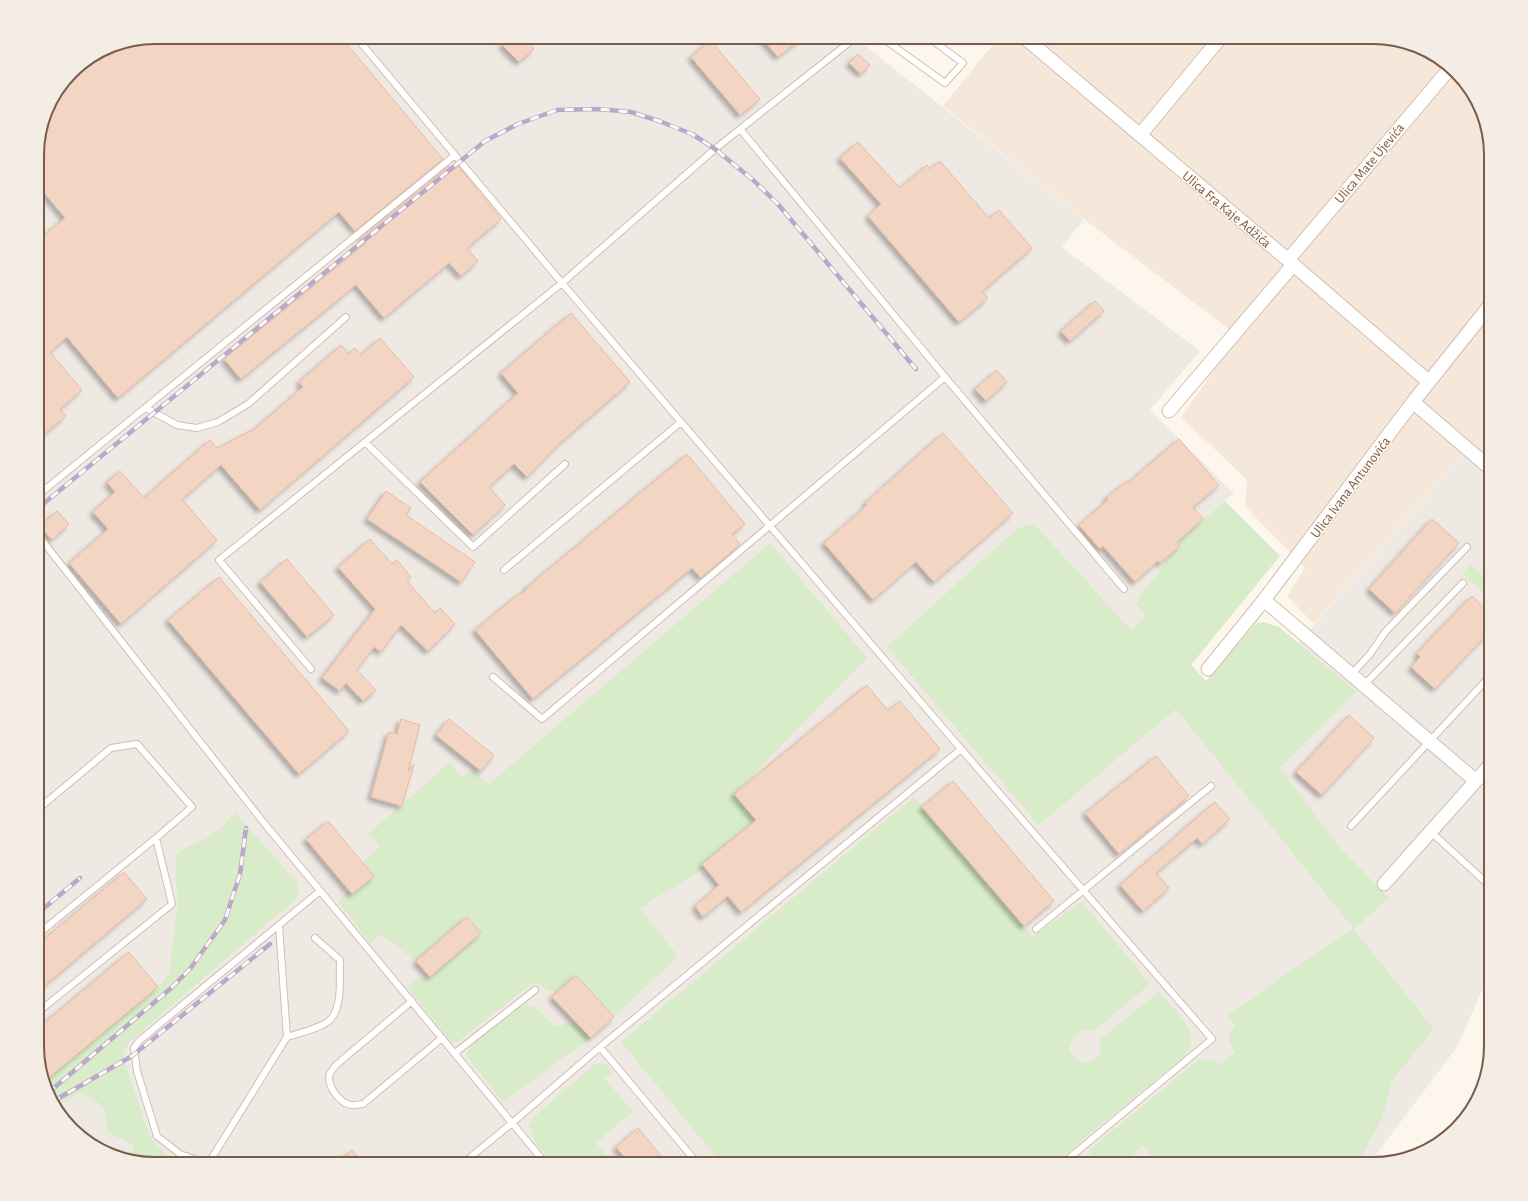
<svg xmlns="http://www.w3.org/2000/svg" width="1528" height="1201" viewBox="0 0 1528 1201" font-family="'Alegreya Sans',sans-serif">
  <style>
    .residential { fill: #f5e8da }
    .industrial { fill: #efe9e4 }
    .green { fill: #d8ecc9 }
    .building { fill: #f3d5c3; stroke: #e6bba3; filter: url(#shadow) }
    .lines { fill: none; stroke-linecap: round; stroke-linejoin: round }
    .lane-casing { stroke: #d1beb0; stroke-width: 8 }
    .street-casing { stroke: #d1beb0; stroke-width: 15 }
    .lane { stroke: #fff; stroke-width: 6 }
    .street { stroke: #fff; stroke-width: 13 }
    .rail-casing { stroke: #b9a8c9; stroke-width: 4.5 }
    .rail { stroke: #fffaf3; stroke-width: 3; stroke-dasharray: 9; stroke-linecap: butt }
    .labels { text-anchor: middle; stroke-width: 3; stroke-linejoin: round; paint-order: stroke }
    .street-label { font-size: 14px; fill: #7a5c4d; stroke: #fffaf3 }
    .rim { fill: none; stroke: #7a5c4d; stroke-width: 2 }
  </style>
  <defs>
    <filter id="shadow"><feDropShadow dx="-3.5" dy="3.5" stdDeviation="2" flood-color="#0004"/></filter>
  </defs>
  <rect width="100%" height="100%" fill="#fdf6ec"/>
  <!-- residential -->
  <path class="residential" d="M999 37H1373L1411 43 1451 66 1479 103 1491 155V478L1463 454 1314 624 1287 596 1305 568 1245 506 1247 480 1181 417 1238 336 1084 219 943 106Z"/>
  <!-- industrial -->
  <path class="industrial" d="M155 37H854L1084 219 1062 247 1200 351 1150 410 1234 493 1182 538 1135 604 1206 681 1239 711 1463 454 1491 478V970L1457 1047 1369 1164H155L117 1158 77 1135 49 1098 37 1053V147L49 103 77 67 110 46Z"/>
  <!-- green -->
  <path class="green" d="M1225 501 1280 556 1191 665 1206 681 1255 624 1263 622 1279 627 1357 692 1280 768 1340 848 1389 898 1354 929 1434 1029 1392 1081 1382 1118 1357 1164H1159L1143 1146 1122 1164H1098L1089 1153 1090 1149 1197 1061C1206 1058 1213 1058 1220 1065L1235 1052C1225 1039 1227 1038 1235 1025L1226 1016 1353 928 1176 709 1039 825 887 647 1018 528 1034 524 1131 630 1146 616 1135 604 1182 538Z
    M770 543 867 658 734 794 756 820 702 864 705 868 640 908 678 956 614 1017 576 975 556 993 532 983 459 1041 456 1042H451L408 988 417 979 430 977 481 933 467 917 416 961 380 934 370 943 338 901 371 872 361 863 380 846 368 834 449 763 462 777 472 769 489 784Z
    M1470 565 1491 584V599L1462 574Z
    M914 797 1032 937 1082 902 1150 984 1094 1031C1078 1029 1073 1034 1069 1050L1077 1060 1085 1063C1099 1060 1104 1054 1099 1040L1159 992C1170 1004 1198 1029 1190 1048 1188 1053 1181 1058 1177 1062L1053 1164H722L621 1042Z
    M235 812 297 883 299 892 296 899 129 1042 124 1051V1061L150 1136C159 1149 168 1156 181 1164H155L127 1159 135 1146 107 1132C108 1109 101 1100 79 1093L55 1106 49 1098 45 1081 158 987 169 974 177 909 176 855C185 845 196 844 207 838 218 832 227 821 235 812Z
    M524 1005 534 1006 555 1026 576 1022 591 1038 503 1102 466 1055 471 1046 516 1008Z
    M600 1063 608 1065 613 1072 605 1079 633 1111 596 1143 614 1164H554L536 1144 529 1126 534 1117 595 1064Z"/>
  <!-- building -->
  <path class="building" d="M155 37H341L443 159 355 231 339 212 118 398 67 337 50 352 82 390 60 409 66 416 37 440V241L65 218 37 184V147L49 103 77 67 110 46Z
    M511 37H523L534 49 519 62 502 45Z
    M761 37H803L778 57Z
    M710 40 760 99 740 115 691 57Z
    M858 54 870 65 861 74 849 63Z
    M858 142 900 188 927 165 930 169 940 161 989 218 999 210 1032 248 982 291 988 298 959 322 868 216 881 204 840 158Z
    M449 166 453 170 458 166 501 219 467 248 478 261 461 276 449 263 384 318 356 285 241 379 224 359 366 243 361 238Z
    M1095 301 1104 311 1070 341 1061 331Z
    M571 313 630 382 560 443 527 477 514 464 489 487 505 505 473 535 420 482 518 393 501 373Z
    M380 338 414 377 260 510 221 465 182 499 217 540 121 624 69 563 108 529 93 512 115 492 107 482 120 471 144 498 210 440 217 448 256 428 303 387 299 382 341 345 349 354 355 348 361 355Z
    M997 370 1007 382 986 401 975 389Z
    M943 433 1013 513 934 582 916 562 873 600 824 543 867 505 865 503Z
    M1179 439 1219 485 1193 507 1203 519 1177 542 1180 546 1160 563 1158 561 1135 582 1103 546 1100 549 1079 525 1108 500 1106 498 1127 481 1128 483Z
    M687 454 745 524 732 534 740 544 701 578 692 568 533 699 475 630 520 593 522 594 527 589 526 588Z
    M386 491 411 508 406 515 475 562 461 582 367 519Z
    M57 511 69 524 52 540 40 526Z
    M1432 519 1459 543 1395 613 1369 589Z
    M370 539 392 564 397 560 411 577 407 581 435 613 440 608 455 624 428 651 401 625 381 652 374 647 357 670 376 690 363 701 346 683 340 691 322 678 375 609 338 567Z
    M287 559 334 615 307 637 260 582Z
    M219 577 349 731 299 774 168 620Z
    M1472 596 1491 614V630L1435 689 1411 667 1420 657 1417 653Z
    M867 685 888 711 900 701 940 749 741 912 728 896 703 917 695 906 719 885 702 864 756 820 734 794Z
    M1349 715 1374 738 1322 795 1296 772Z
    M401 719 420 725 408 771 414 764 402 806 371 797 389 732 397 734Z
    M449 719 494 755 481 771 436 735Z
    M1156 756 1189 796 1119 854 1085 813Z
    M953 781 1054 901 1024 926 922 807Z
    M1215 802 1230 819 1202 844 1197 838 1156 873 1169 888 1143 911 1120 885Z
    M328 821 374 876 352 894 306 839Z
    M124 872 147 899 37 992V945Z
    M467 917 481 933 430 977 416 961Z
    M129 952 158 987 45 1081 37 1053V1029Z
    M576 975 614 1017 591 1038 552 997Z
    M638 1128 668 1164H630L616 1147Z
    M352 1150 364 1164H336Z"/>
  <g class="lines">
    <defs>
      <path id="lane" d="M356 37 562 283 961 749 1212 1039 1062 1164
        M488 37 491 40
        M881 37 945 83 963 63 928 37
        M740 129 945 377 1124 589
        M146 408 177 425 197 428 218 422 248 404 346 317
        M365 442 473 547 565 464
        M37 496 455 155
        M37 534 264 823 512 1123 462 1164
        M504 570 681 422
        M311 669 219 560 562 283 715 149 856 37
        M1351 675 1370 654 1386 631 1467 547
        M493 677 542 719 945 377
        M1364 685 1463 583
        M37 810 111 748 137 744 192 807 156 838
        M1351 826 1491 675
        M1430 831 1491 887
        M1036 929 1211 786
        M412 1001 336 1065C334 1068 331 1071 330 1073 326 1085 339 1103 351 1105 354 1106 360 1104 363 1104L442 1038
        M37 1013 172 904 156 838 37 935
        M287 1037C299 1033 323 1028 331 1019 343 1004 339 978 340 960L315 938
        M600 1047 698 1164
        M455 1053 535 990
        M1071 1157 1077 1164
        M208 1164 180 1154 157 1136 137 1071 134 1048 139 1041 320 891
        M208 1164 287 1037 279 925
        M546 1164 512 1123 600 1047 961 749"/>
      <path id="street" d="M1024 37 1288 260 1429 382
        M1140 135 1221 37
        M1288 260 1451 67
        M1413 402 1491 469
        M1169 411 1293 265
        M1264 600 1476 781
        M1208 669 1264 600 1413 402 1491 304
        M1384 884 1491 764"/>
    </defs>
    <!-- lane casing -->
    <use href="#lane" class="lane-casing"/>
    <!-- street casing -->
    <use href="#street" class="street-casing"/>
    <!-- lane -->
    <use href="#lane" class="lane"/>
    <!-- street -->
    <use href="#street" class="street"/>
    <defs>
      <path id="rail" d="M37 509 485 141 518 124 557 110 597 109 631 112 659 121 692 134 715 149 753 180 777 203 916 369
        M37 914 80 878
        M48 1093 170 989 190 969 225 920 240 874 246 828
        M52 1102 132 1056 270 944"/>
    </defs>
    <!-- rail casing -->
    <use href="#rail" class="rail-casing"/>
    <!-- rail -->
    <use href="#rail" class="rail"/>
  </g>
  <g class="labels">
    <!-- street labels -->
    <g class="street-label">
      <text transform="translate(1369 163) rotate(-50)" y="5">Ulica Mate Ujevića</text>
      <text transform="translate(1227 209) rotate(40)" y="5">Ulica Fra Kaje Adžića</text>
      <text transform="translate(1350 487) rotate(-53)" y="5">Ulica Ivana Antunovića</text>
    </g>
  </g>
  <!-- crop -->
  <path d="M0 0H1528V1201H0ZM155 44H1373A111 111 0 0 1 1484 155V1046A111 111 0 0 1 1373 1157H155A111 111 0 0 1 44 1046V155A111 111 0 0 1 155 44Z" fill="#f4ede6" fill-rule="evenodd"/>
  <path class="rim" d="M155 44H1373A111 111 0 0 1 1484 155V1046A111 111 0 0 1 1373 1157H155A111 111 0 0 1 44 1046V155A111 111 0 0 1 155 44Z"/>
</svg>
